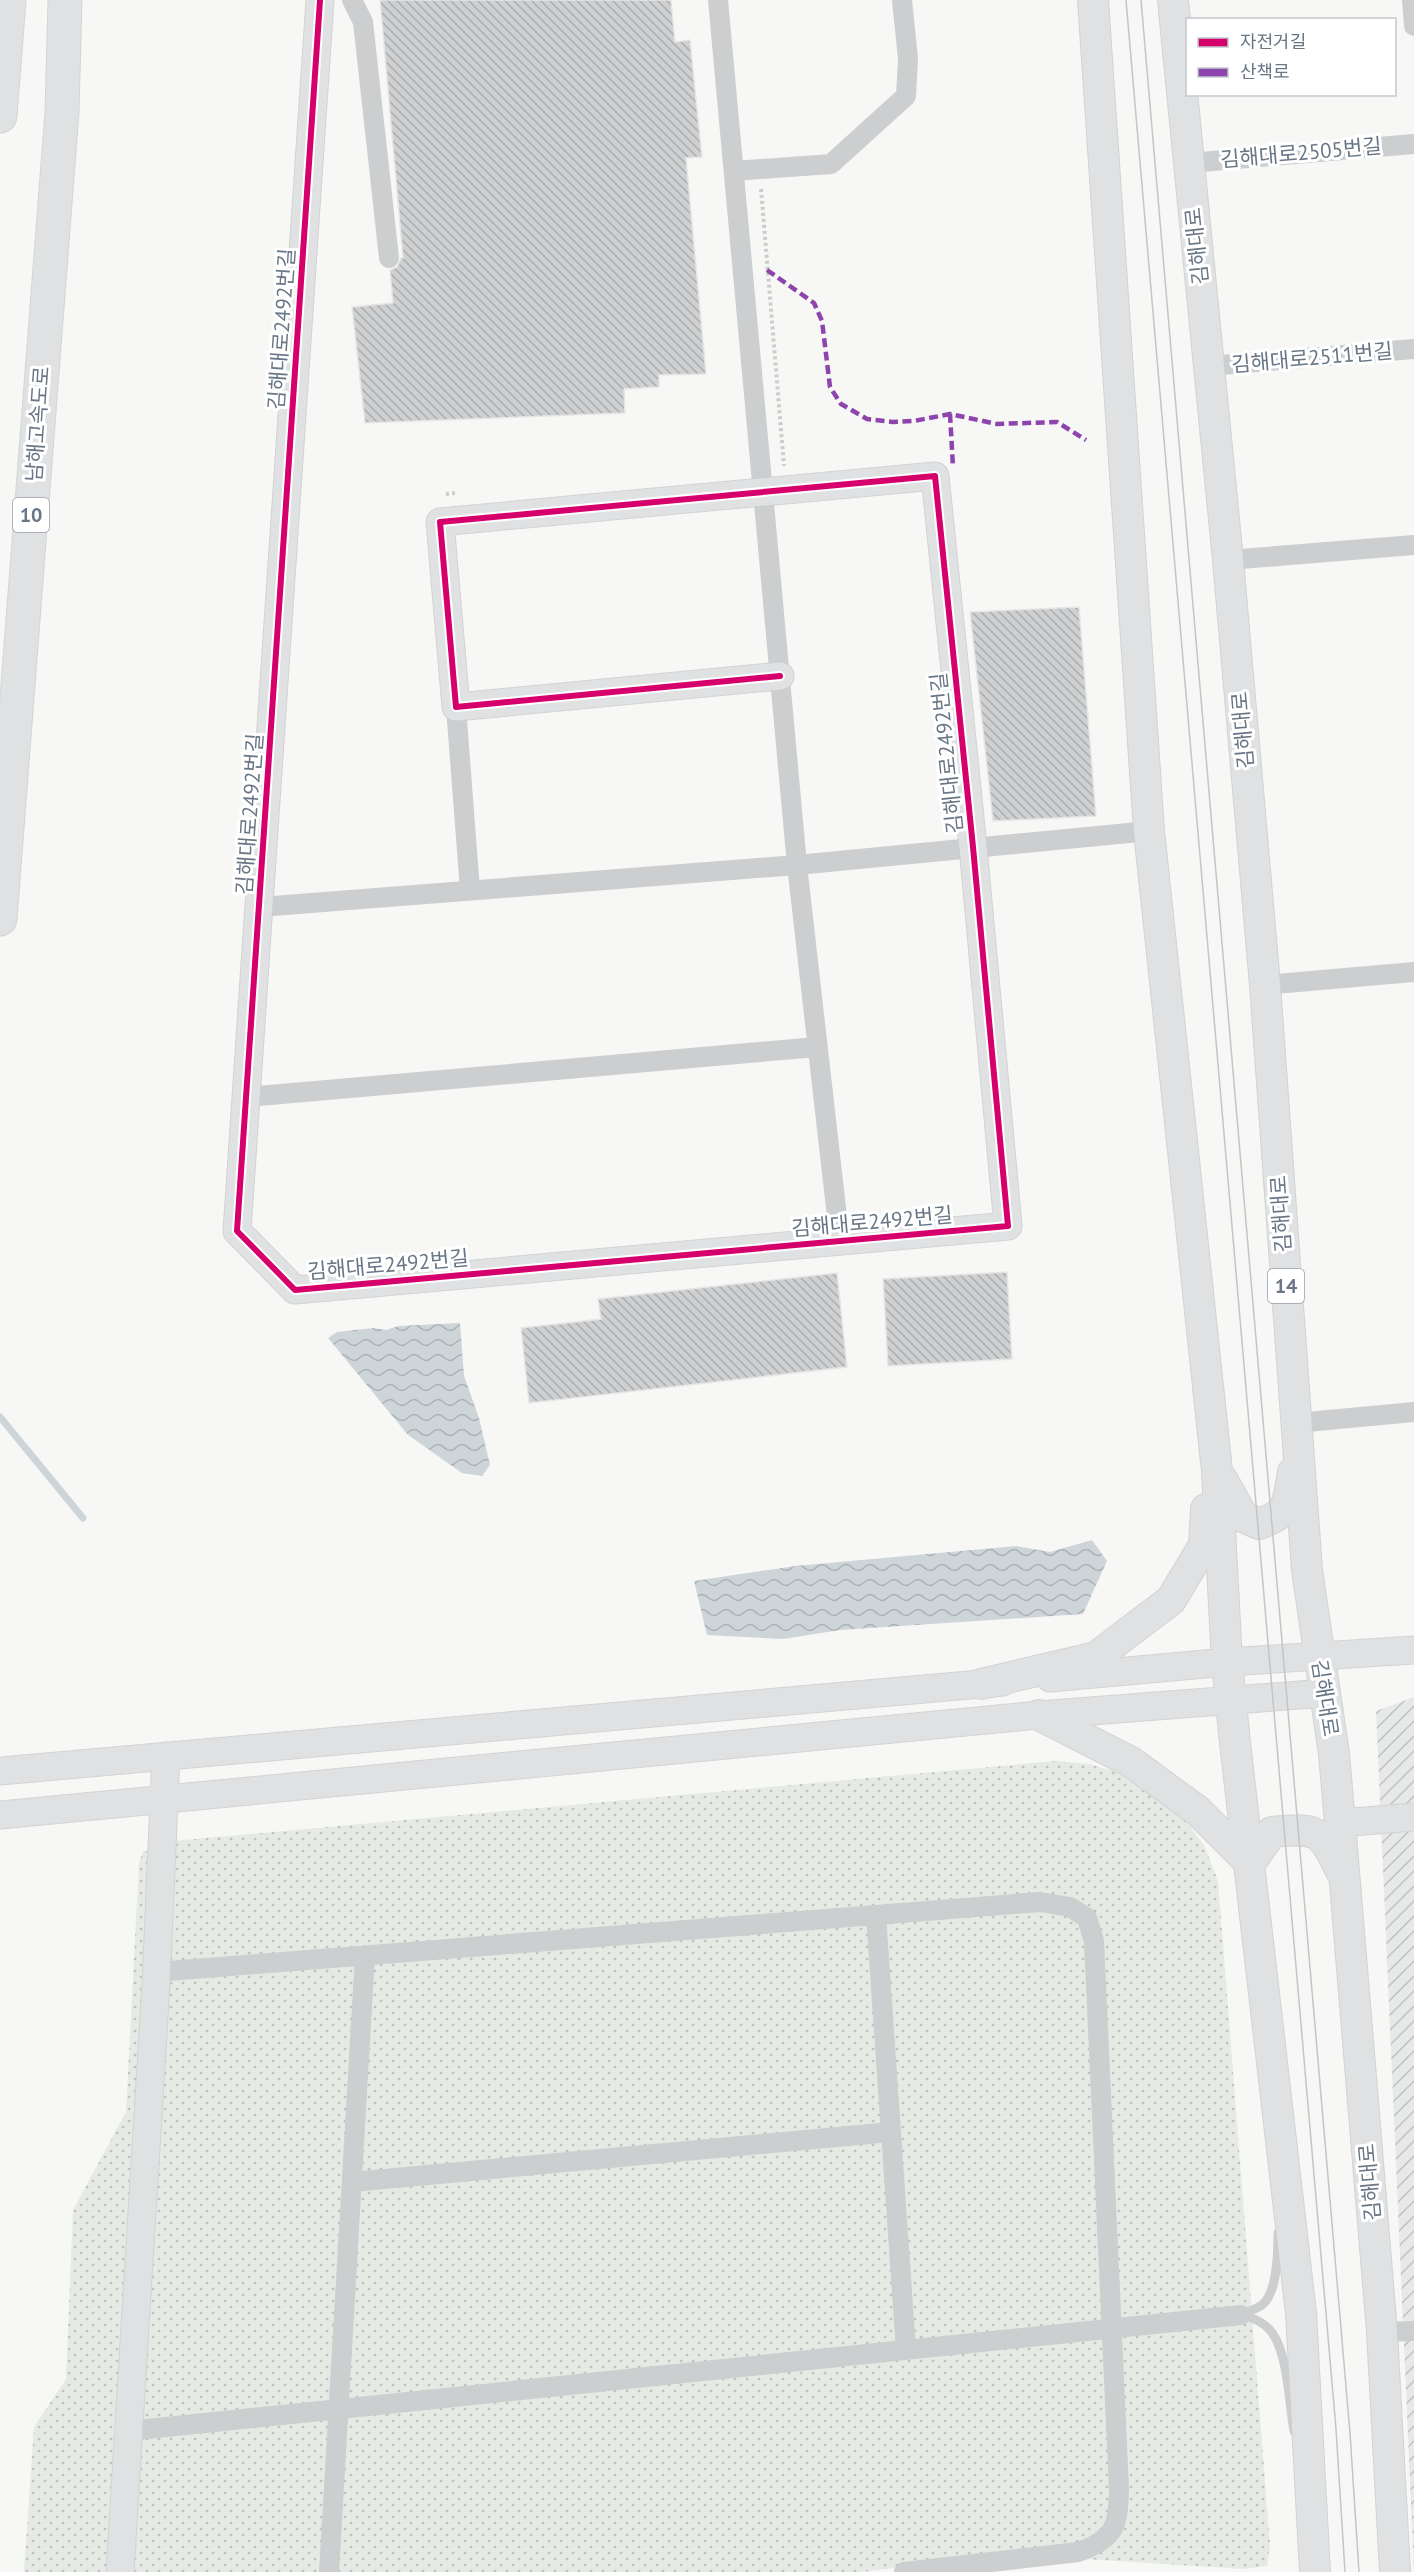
<svg xmlns="http://www.w3.org/2000/svg" width="1414" height="2572" viewBox="0 0 1414 2572" font-family="'PT Sans','Noto Sans KR',sans-serif">
  <style>
    .industrial { fill: url(#industrial-furrows) }
    .grass { fill: url(#grass-dots) }
    .water { fill: url(#water-waves) }
    .lines { fill: none; stroke-linecap: round; stroke-linejoin: round }
    .stream { stroke: #ced5d8; stroke-width: 7 }
    .building { fill: url(#building-back-hatch); stroke: #e6e6e6; stroke-width: 1.5 }
    .secondary-casing { stroke: #d3d3d4; stroke-width: 29 }
    .primary-casing { stroke: #d3d3d4; stroke-width: 32 }
    .highway-casing { stroke: #d4d5d5; stroke-width: 35 }
    .path { stroke: #cbcccc; stroke-width: 4; stroke-dasharray: 3 3; stroke-linecap: butt }
    .lane { stroke: #cccecf; stroke-width: 9 }
    .street { stroke: #cccecf; stroke-width: 20 }
    .secondary { stroke: #e0e1e2; stroke-width: 27 }
    .primary { stroke: #e0e1e2; stroke-width: 30 }
    .highway { stroke: #e0e1e2; stroke-width: 33 }
    .tram { stroke: #c3c5c6; stroke-width: 1.5 }
    .quiet { stroke: #8e44ad; stroke-width: 4.5; stroke-dasharray: 9 4.5; stroke-linecap: butt }
    .cycleway-casing { stroke: #fff; stroke-width: 10 }
    .cycleway { stroke: #d6006c; stroke-width: 6 }
    .labels { text-anchor: middle; stroke-width: 6; stroke-linejoin: round; paint-order: stroke }
    .shield { fill: #fff; stroke: #959faa; stroke-width: 1.5 }
    .shield-label { font-size: 20px; font-weight: bold; fill: #687685 }
    .street-label { font-size: 21px; fill: #687685; stroke: #fff }
  </style>
  <defs>
    <pattern id="industrial-furrows" width="10" height="10" patternUnits="userSpaceOnUse" patternTransform="scale(1.5)"><rect width="10" height="10" fill="#e7e9e8"/><path d="M-1 1l2-2M0 10L10 0M9 11l2-2" fill="none" stroke="#bfc1c2"/></pattern>
    <pattern id="grass-dots" width="8" height="8" patternUnits="userSpaceOnUse" patternTransform="scale(1.5)"><rect width="8" height="8" fill="#e6eae4"/><path d="M2 2h.1M6 6h.1" fill="none" stroke="#bec2be" stroke-width="1.8" stroke-linecap="round"/></pattern>
    <pattern id="water-waves" width="16" height="10" patternUnits="userSpaceOnUse" patternTransform="scale(1.5)"><rect width="16" height="10" fill="#ced5d8"/><path d="M0 5q4-4 8 0t8 0" fill="none" stroke="#abb1b5"/></pattern>
    <pattern id="building-back-hatch" width="6" height="6" patternUnits="userSpaceOnUse" patternTransform="scale(1.5)"><rect width="6" height="6" fill="#cfd0d1"/><path d="M-1 5l2 2M0 0l6 6M5-1l2 2" fill="none" stroke="#acadaf"/></pattern>
  </defs>
  <rect width="100%" height="100%" fill="#f7f7f6"/>
  <!-- industrial -->
  <path class="industrial" d="M1414 1697V2572L1376 1711Z"/>
  <!-- grass -->
  <path class="grass" d="M1056 1761 1089 1764 1143 1779 1173 1805 1204 1845 1218 1881 1270 2545 1267 2566 1244 2569 1085 2559 1031 2552 861 2572H126L173 1841Z
    M143 1851H152L112 2572H24L34 2427 66 2379 73 2210 126 2112 139 1863Z"/>
  <!-- water -->
  <path class="water" d="M460 1323 464 1376 479 1418 490 1465 482 1476 462 1473 408 1435 328 1338 337 1332 373 1328 386 1330 398 1326Z
    M1092 1540 1107 1561 1083 1614 840 1630 783 1639 707 1635 694 1581 795 1566 1016 1546 1050 1552Z"/>
  <g class="lines">
    <!-- stream -->
    <path class="stream" d="M0 1417 83 1518"/>
  </g>
  <!-- building -->
  <path class="building" d="M380 0H671L675 42 690 40 702 157 686 158 706 374 659 375V387L624 389 625 413 365 423 352 307 393 303 390 270 397 267 401 258H403Z
    M1079 607 1096 816 993 821 970 612Z
    M1007 1272 1012 1359 888 1366 883 1279Z
    M837 1273 847 1367 529 1403 521 1328 601 1319 598 1299Z"/>
  <g class="lines">
    <defs>
      <path id="secondary" d="M320 0 237 1231 295 1290 1008 1226 973 847 935 476 440 522 456 707 780 676
        M1050 1678 1227 1662 1414 1650
        M0 1771 1003 1682
        M0 1815 1039 1715 1326 1693
        M1340 1823 1414 1817
        M120 2572 156 1984 166 1756"/>
      <path id="primary" d="M1093 0 1149 831 1217 1471 1227 1662 1235 1743 1301 2313 1315 2572
        M1173 0 1228 560 1265 985 1307 1570 1334 1754 1340 1823 1382 2332 1395 2572
        M1222 1479 1243 1517 1259 1524C1290 1514 1288 1501 1293 1472
        M981 1684 1096 1657 1171 1600 1204 1545 1206 1509
        M1039 1715 1131 1762 1198 1811 1250 1863 1272 1832C1318 1827 1321 1830 1341 1871"/>
      <path id="highway" d="M0 116 9 0
        M0 919 62 112 65 0"/>
    </defs>
    <!-- secondary casing -->
    <use href="#secondary" class="secondary-casing"/>
    <!-- primary casing -->
    <use href="#primary" class="primary-casing"/>
    <!-- highway casing -->
    <use href="#highway" class="highway-casing"/>
    <!-- path -->
    <path class="path" d="M761 189 784 466
      M446 494 455 493"/>
    <!-- lane -->
    <path class="lane" d="M1241 2315C1247 2312 1256 2309 1262 2305 1278 2292 1278 2251 1278 2233
      M1241 2315C1253 2318 1265 2322 1273 2334 1288 2356 1289 2404 1294 2431"/>
    <!-- street -->
    <path class="street" d="M352 0 363 22 389 258
      M718 0 797 865 1149 831
      M1412 0 1414 26
      M1189 163 1414 144
      M734 171 831 164 906 96 908 59 902 0
      M1209 366 1414 349
      M1228 560 1414 545
      M456 707 470 890
      M260 907 797 865 840 1243
      M1265 985 1414 972
      M247 1097 817 1047
      M1296 1423 1414 1412
      M876 1915 906 2350
      M156 1972 1040 1902 1070 1907 1087 1918 1094 1941 1119 2489C1118 2525 1116 2539 1078 2552L904 2572
      M352 2182 891 2132
      M1382 2332 1414 2331
      M128 2431 1241 2315
      M329 2572 365 1955"/>
    <!-- secondary -->
    <use href="#secondary" class="secondary"/>
    <!-- primary -->
    <use href="#primary" class="primary"/>
    <!-- highway -->
    <use href="#highway" class="highway"/>
    <!-- tram -->
    <path class="tram" d="M1126 0 1336 2429 1345 2572
      M1141 0 1350 2433 1359 2572"/>
    <!-- quiet -->
    <path class="quiet" d="M767 270 814 303 822 321 830 387 841 404 867 419 893 422 914 421 950 414 997 424 1057 422 1086 440
      M950 414 953 467"/>
    <defs>
      <path id="cycleway" d="M320 0 237 1231 295 1290 1008 1226 973 847 935 476 440 522 456 707 780 676"/>
    </defs>
    <!-- cycleway casing -->
    <use href="#cycleway" class="cycleway-casing"/>
    <!-- cycleway -->
    <use href="#cycleway" class="cycleway"/>
  </g>
  <g class="labels">
    <!-- shield labels -->
    <g class="shield">
      <rect x="13" y="498" width="36" height="34" rx="4.5"/>
      <rect x="1268" y="1269" width="36" height="34" rx="4.5"/>
    </g>
    <g class="shield-label">
      <text x="31" y="522">10</text>
      <text x="1286" y="1293">14</text>
    </g>
    <!-- street labels -->
    <g class="street-label">
      <text transform="translate(1301 153) rotate(-5)" y="7">김해대로2505번길</text>
      <text transform="translate(1197 246) rotate(-96)" y="7">김해대로</text>
      <text transform="translate(282 329) rotate(-86)" y="7">김해대로2492번길</text>
      <text transform="translate(1312 358) rotate(-5)" y="7">김해대로2511번길</text>
      <text transform="translate(38 424) rotate(-86)" y="7">남해고속도로</text>
      <text transform="translate(1243 730) rotate(-95)" y="7">김해대로</text>
      <text transform="translate(947 753) rotate(-96)" y="7">김해대로2492번길</text>
      <text transform="translate(250 814) rotate(-86)" y="7">김해대로2492번길</text>
      <text transform="translate(1281 1214) rotate(-94)" y="7">김해대로</text>
      <text transform="translate(872 1222) rotate(-5)" y="7">김해대로2492번길</text>
      <text transform="translate(388 1265) rotate(-5)" y="7">김해대로2492번길</text>
      <text transform="translate(1325 1698) rotate(81)" y="7">김해대로</text>
      <text transform="translate(1370 2182) rotate(-95)" y="7">김해대로</text>
    </g>
  </g>
  <!-- legend -->
  <rect x="1186" y="18" width="210" height="78" fill="#ffffff" stroke="#c3c8ce" stroke-width="1.5"/>
  <rect x="1198" y="38" width="30" height="9" fill="#d6006c" stroke="#c3c8ce" stroke-width="1.5"/>
  <text x="1240" y="48" font-size="18" fill="#687685">자전거길</text>
  <rect x="1198" y="68" width="30" height="9" fill="#8e44ad" stroke="#c3c8ce" stroke-width="1.5"/>
  <text x="1240" y="78" font-size="18" fill="#687685">산책로</text>
</svg>
